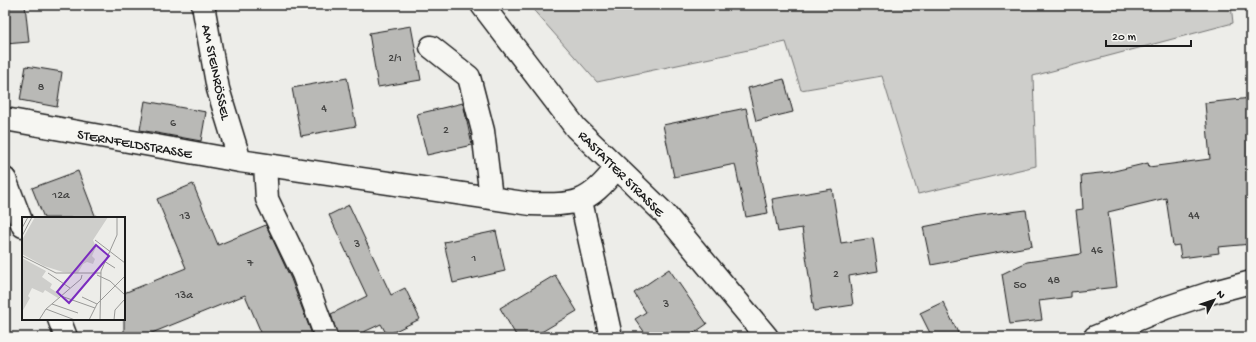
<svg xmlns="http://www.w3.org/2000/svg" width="1256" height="342" viewBox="0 0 1256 342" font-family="'Gochi Hand',sans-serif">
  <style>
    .green { fill: #cececb; stroke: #757574 }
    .building { fill: #b9b9b6; stroke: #1c1c1c }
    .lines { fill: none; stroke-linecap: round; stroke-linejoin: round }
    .minor-casing { stroke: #1c1c1c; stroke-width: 25 }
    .minor { stroke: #f6f6f2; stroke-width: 22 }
    .labels { text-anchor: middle; stroke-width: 3; stroke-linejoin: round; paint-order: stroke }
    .number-label { font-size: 12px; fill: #434342 }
    .street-label { font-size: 14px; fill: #1c1c1c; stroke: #f6f6f2 }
    .inset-road { fill: none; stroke: #999997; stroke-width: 1 }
    .view { fill: #7b2cbf; fill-opacity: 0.15; stroke: #7b2cbf; stroke-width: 2 }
    .inset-edge { fill: none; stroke: #1c1c1c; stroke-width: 2 }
  </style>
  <rect width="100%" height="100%" fill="#edede9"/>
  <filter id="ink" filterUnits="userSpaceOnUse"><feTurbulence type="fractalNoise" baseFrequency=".025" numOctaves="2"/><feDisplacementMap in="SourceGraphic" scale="8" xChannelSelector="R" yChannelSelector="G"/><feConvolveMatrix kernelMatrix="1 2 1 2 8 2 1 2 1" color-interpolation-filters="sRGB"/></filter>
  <g filter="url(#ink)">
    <!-- green -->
    <path class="green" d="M529 5H1231L1233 23 1033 76 1036 166 918 194 882 76 801 90 786 42 597 82Z"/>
    <!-- building -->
    <path class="building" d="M5 5H25L29 42 5 44Z
      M411 26 421 80 378 87 369 33Z
      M26 66 62 72 57 107 20 100Z
      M347 78 356 126 301 136 292 88Z
      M784 79 793 112 756 121 748 88Z
      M1251 98V244L1218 247 1219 253 1181 258 1179 245 1173 246 1166 198 1108 212 1117 287 1071 292V297L1039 301 1042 320 1010 324 1002 274 1027 262 1081 254 1076 210 1083 209 1081 175 1110 172 1148 163 1149 167 1210 159 1205 103Z
      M145 101 206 112 201 141 140 130Z
      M463 103 472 145 427 155 417 114Z
      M746 108 768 213 746 217 735 164 674 177 663 125Z
      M78 171 96 218H44L32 188Z
      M193 184 218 245 266 225 291 279 313 337H263L245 295 142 337H124V293L186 268 157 199Z
      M832 189 841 243 873 238 878 271 849 276 853 305 814 311 802 228 778 232 772 199Z
      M349 205 391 295 405 288 420 319 387 335 381 324 353 337H338L331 314 367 296 329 215Z
      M1026 210 1032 246 931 265 923 227 973 217Z
      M496 231 505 271 453 283 444 242Z
      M669 269 707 324 688 337H648L635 319 646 312 634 293Z
      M555 275 577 311 533 337H517L500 308Z
      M943 302 960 337H932L920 313Z"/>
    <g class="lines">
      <defs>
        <path id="minor" d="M203 5 218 89 240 161
          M482 5 576 128 664 213 767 337
          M431 47 469 77 483 131 491 198
          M5 119 240 161 531 204C575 205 588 205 616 168
          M265 165 267 199 303 274 326 337
          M5 179 23 226
          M581 201 611 337
          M59 319 66 337
          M1095 337 1165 308 1210 293 1251 282"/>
      </defs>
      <!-- minor casing -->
      <use href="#minor" class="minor-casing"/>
      <!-- minor -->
      <use href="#minor" class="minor"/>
    </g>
  </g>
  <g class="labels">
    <!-- number labels -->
    <g class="number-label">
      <text x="395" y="61">2/1</text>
      <text x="41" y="90">8</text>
      <text x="324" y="111">4</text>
      <text x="173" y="126">6</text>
      <text x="446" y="133">2</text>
      <text x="61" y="198">12a</text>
      <text x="1194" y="218">44</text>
      <text x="185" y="219">13</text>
      <text x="357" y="247">3</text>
      <text x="1097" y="253">46</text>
      <text x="474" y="261">1</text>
      <text x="250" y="266">7</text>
      <text x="836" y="277">2</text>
      <text x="1054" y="283">48</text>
      <text x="1020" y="288">50</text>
      <text x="184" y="298">13a</text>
      <text x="666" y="307">3</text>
    </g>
    <!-- street labels -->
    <g class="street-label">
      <text transform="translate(217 72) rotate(78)" y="5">AM STEINRÖSSEL</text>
      <text transform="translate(135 143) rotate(10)" y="5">STERNFELDSTRASSE</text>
      <text transform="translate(622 173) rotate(45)" y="5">RASTATTER STRASSE</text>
    </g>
  </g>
  <!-- overview -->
  <g transform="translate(22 217)">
    <rect width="103" height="103" fill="#edede9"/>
    <path d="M13 0H86L71 23 74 30 70 39 73 42 71 47 65 45 61 47 56 56 41 55 22 49 0 37V23ZM0 41 24 54 20 60 30 67 28 71 39 78 36 81 23 73 21 76 10 71 6 79 8 81 0 95Z" fill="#cececb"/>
    <path class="inset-road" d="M0 11 6 0M0 19 10 0M73 23 103 46M0 39 34 56H79M82 44 93 51M26 56 48 71M75 58 88 64 103 78M39 79 73 91M60 80 75 87M30 87 56 96M24 92 53 103M17 103 24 92 59 62 60 58M67 103 75 87 103 59M78 103 79 54 95 18V0M92 103 93 93 102 83"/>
    <path class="view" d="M74 28 87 39 47 86 35 75Z"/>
    <rect width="103" height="103" class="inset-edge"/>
  </g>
  <!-- margin -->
  <rect width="1256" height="342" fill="none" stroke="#f6f6f2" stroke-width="20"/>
  <rect x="10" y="10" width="1236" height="322" fill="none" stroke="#1c1c1c" stroke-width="1.5" filter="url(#ink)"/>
  <!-- north arrow -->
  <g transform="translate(1214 300) rotate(50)" stroke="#f6f6f2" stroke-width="3" paint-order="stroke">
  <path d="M0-3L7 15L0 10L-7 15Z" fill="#1c1c1c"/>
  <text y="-6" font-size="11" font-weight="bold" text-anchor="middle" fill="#1c1c1c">N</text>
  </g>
  <!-- scale -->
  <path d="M1106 40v6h85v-6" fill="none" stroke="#1c1c1c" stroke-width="2"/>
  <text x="1112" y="40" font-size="12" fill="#1c1c1c" stroke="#f6f6f2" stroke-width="3" paint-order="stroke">20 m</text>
</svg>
